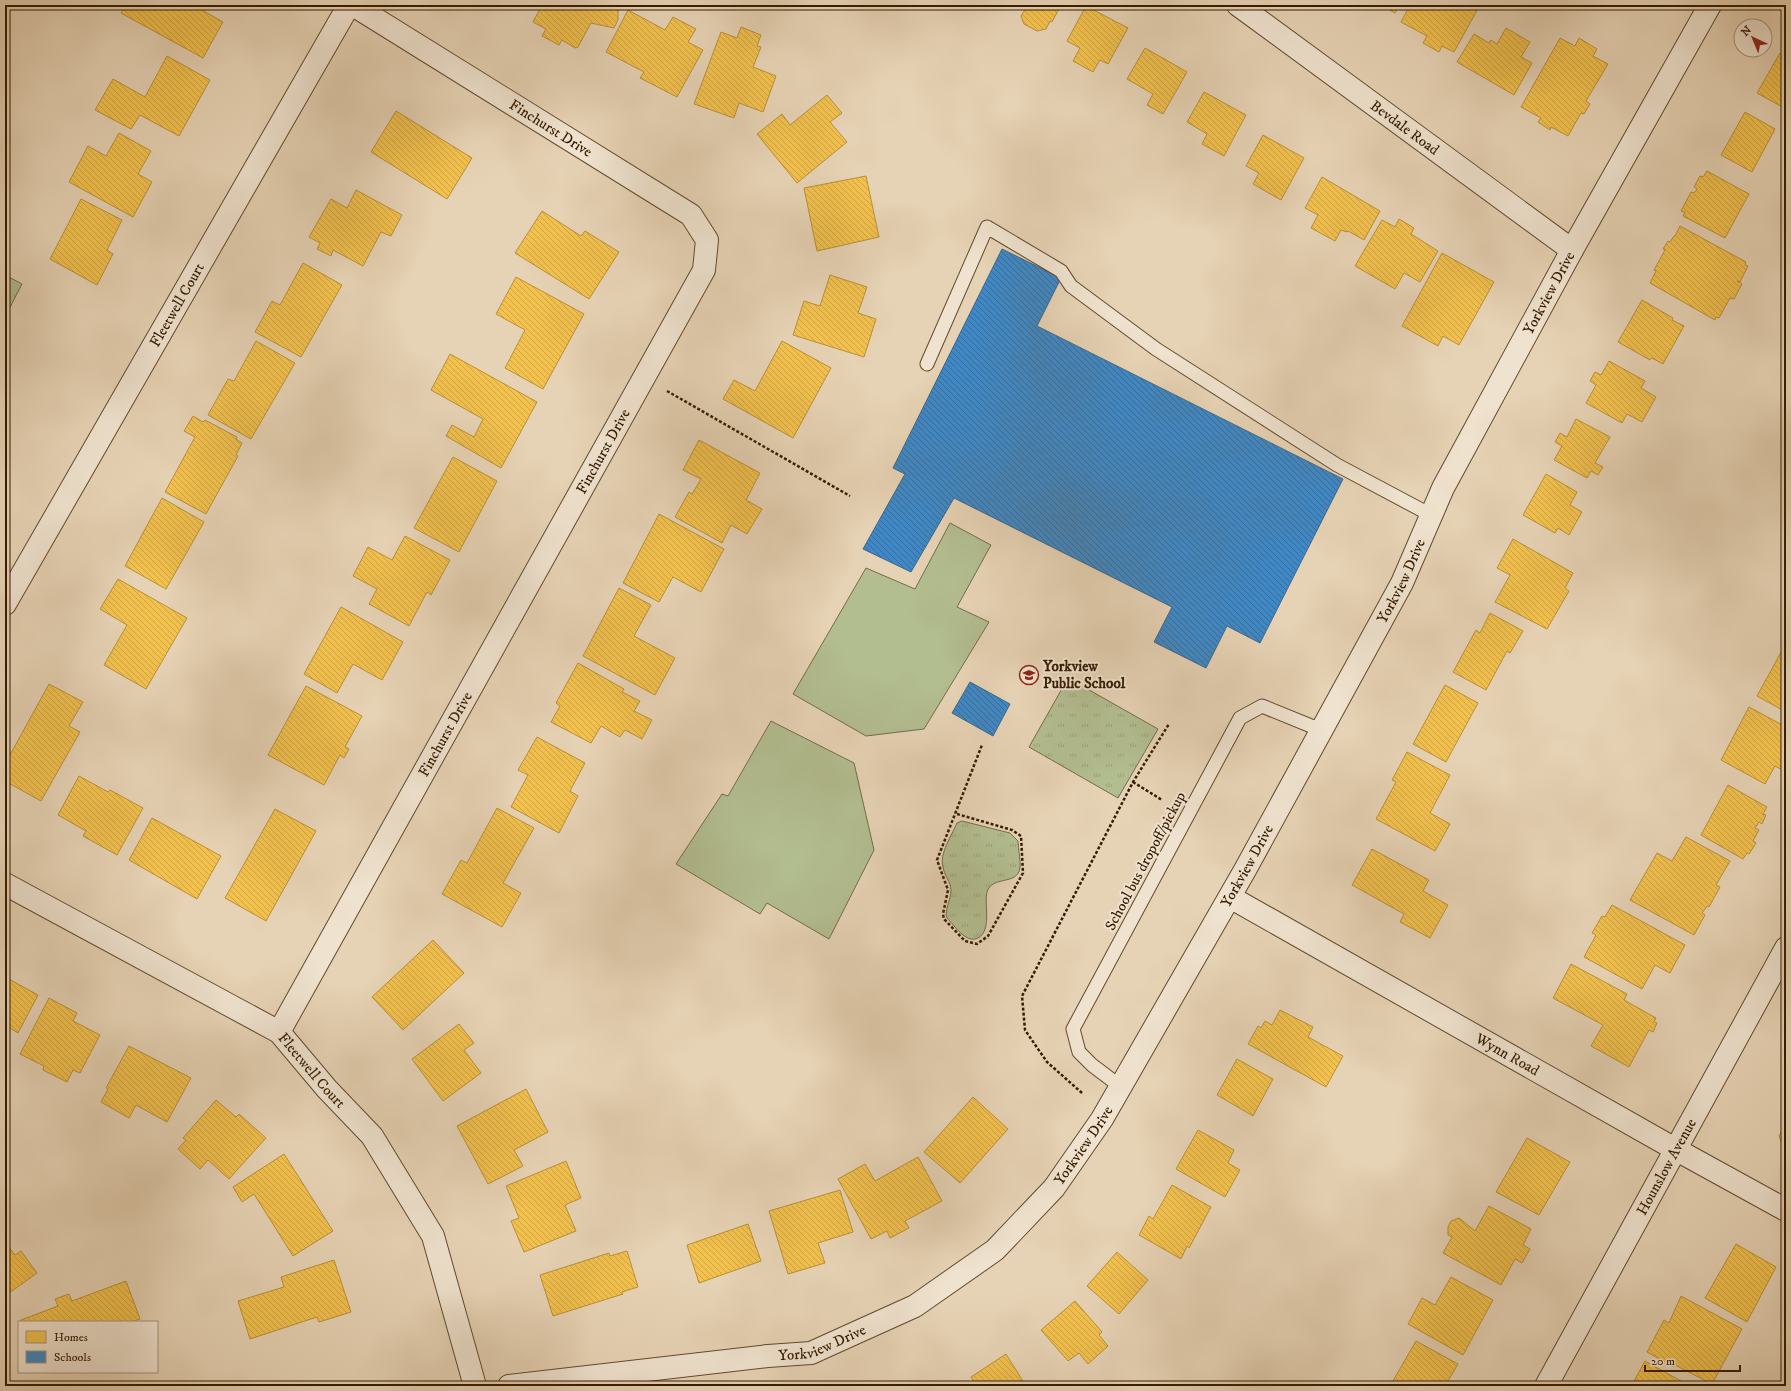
<svg xmlns="http://www.w3.org/2000/svg" width="1791" height="1391" viewBox="0 0 1791 1391" font-family="'IM FELL DW Pica',serif">
  <style>
    .park { fill: url(#park-tufts); stroke: #746c48 }
    .garden { fill: #b2bd90; stroke: #746c48 }
    .homes { fill: url(#homes-back-hatch); stroke: #b99037 }
    .schools { fill: url(#schools-back-hatch); stroke: #3c688a }
    .lines { fill: none; stroke-linecap: round; stroke-linejoin: round }
    .lane-casing { stroke: #614a2e; stroke-width: 15 }
    .street-casing { stroke: #614a2e; stroke-width: 24 }
    .path { stroke: #351c01; stroke-width: 2.5; stroke-dasharray: 3 2; stroke-linecap: butt }
    .lane { stroke: #efe2ce; stroke-width: 13 }
    .street { stroke: #efe2ce; stroke-width: 22 }
    .labels { text-anchor: middle; stroke-width: 4; stroke-linejoin: round; paint-order: stroke }
    .street-label { font-size: 15px; fill: #351c01; stroke: #efe2ce }
    .poi-label { font-size: 15px; font-weight: bold; fill: #351c01; stroke: #efe2ce; text-anchor: start }
  </style>
  <defs>
    <pattern id="park-tufts" width="24" height="20" patternUnits="userSpaceOnUse"><rect width="24" height="20" fill="#b2bd90"/><path d="M3 7l-1-3M5 7V3M7 7l1-3M15 17l-1-3M17 17v-4M19 17l1-3" fill="none" stroke="#9aa27a"/></pattern>
    <pattern id="homes-back-hatch" width="6" height="6" patternUnits="userSpaceOnUse"><rect width="6" height="6" fill="#f2c14e"/><path d="M-1 5l2 2M0 0l6 6M5-1l2 2" fill="none" stroke="#d0a542"/></pattern>
    <pattern id="schools-back-hatch" width="6" height="6" patternUnits="userSpaceOnUse"><rect width="6" height="6" fill="#3f88c5"/><path d="M-1 5l2 2M0 0l6 6M5-1l2 2" fill="none" stroke="#366e9e"/></pattern>
  </defs>
  <rect width="100%" height="100%" fill="#e6d2b4"/>
  <filter id="stains"><feTurbulence type="fractalNoise" baseFrequency=".005" numOctaves="4"/><feColorMatrix values="0 0 0 0 .2 0 0 0 0 .09 0 0 0 0 .02 0 0 0 .5 -.17"/></filter>
  <radialGradient id="worn" r=".72"><stop offset=".6" stop-color="#630" stop-opacity="0"/><stop offset="1" stop-color="#630" stop-opacity=".3"/></radialGradient>
  <!-- park -->
  <path class="park" d="M5 275 22 284 5 317Z
    M1068 678 1158 729 1118 798 1029 747Z
    M962 821 1010 833 1018 841C1018 849 1021 860 1020 868 1017 886 992 875 987 892 984 904 992 931 978 938 966 944 955 926 947 918 944 911 951 899 951 891 951 882 944 875 943 867 939 854 952 835 957 823Z
    M800 1382 801 1386H775V1384Z"/>
  <!-- garden -->
  <path class="garden" d="M950 523 991 545 957 607 989 622 924 729 866 736 793 694 866 568 915 589Z
    M771 721 854 763 874 850 829 939 767 903 760 914 676 864 722 794 728 796Z"/>
  <!-- homes -->
  <path class="homes" d="M125 5H193L223 22 203 58 121 13Z
    M514 5H525L522 10Z
    M539 5H618V20L614 28 591 23 578 47 575 48 562 40 559 45 542 36 546 29 533 22 541 7Z
    M1020 5H1061L1052 22 1050 21 1046 29 1037 31 1024 24 1021 16 1026 8Z
    M1381 5H1399L1395 13Z
    M1410 5H1480L1454 52 1442 46 1439 52 1423 43 1427 36 1401 22Z
    M1086 6 1128 28 1108 64 1100 60 1093 72 1073 61 1080 48 1067 41Z
    M628 10 665 30 673 17 696 29 688 42 703 50 677 97 640 78 644 72 606 52Z
    M741 27 761 35 757 46 761 47 753 67 776 76 763 112 739 103 734 118 694 104 721 32 737 38Z
    M1506 28 1530 42 1521 57 1532 63 1514 95 1457 62 1474 34 1489 43 1491 40 1497 44Z
    M1560 38 1575 46 1579 38 1597 49 1593 56 1608 64 1586 101 1590 104 1584 114 1581 113 1568 136 1551 127 1550 130 1538 122 1541 118 1521 107Z
    M1145 48 1187 72 1163 114 1147 105 1153 94 1127 79Z
    M1780 53 1786 57V109L1757 93Z
    M167 56 210 80 179 136 140 115 131 129 95 110 113 79 145 97Z
    M1204 92 1246 115 1224 156 1202 144 1207 134 1187 122Z
    M827 95 842 113 830 122 847 142 797 183 757 134 782 114 790 125Z
    M396 111 472 158 447 199 371 152Z
    M1745 112 1775 129 1752 172 1721 155Z
    M119 133 151 151 138 174 152 182 133 217 69 182 88 146 106 156Z
    M1263 135 1304 158 1281 200 1253 184 1259 173 1246 166Z
    M1707 171 1749 194 1725 238 1683 216 1685 212 1681 211 1691 192 1694 193 1697 189 1694 187 1700 176 1703 177Z
    M866 176 879 237 817 251 804 188Z
    M1322 177 1380 211 1364 240 1348 231 1347 232 1341 230 1335 241 1311 228 1318 215 1305 208Z
    M356 190 402 215 391 236 381 232 363 266 333 250 331 256 317 249 320 243 309 237 331 199 347 208Z
    M81 199 122 220 107 250 113 254 97 285 50 259Z
    M542 211 581 236 585 231 619 252 589 299 515 253Z
    M1399 219 1414 228 1411 234 1438 251 1420 282 1404 273 1395 289 1355 266 1382 220 1395 227Z
    M1680 226 1746 262 1745 265 1748 266 1740 282 1737 281 1742 284 1734 299 1730 298 1719 318 1716 317 1715 320 1650 283 1656 271 1654 270 1665 250 1663 249 1668 241 1670 242 1674 236H1675Z
    M1442 253 1494 282 1459 345 1443 336 1438 346 1402 326Z
    M303 263 342 285 301 357 255 332 272 301 280 305Z
    M830 275 867 287 858 313 876 319 864 357 793 335 804 301 820 306Z
    M516 277 584 314 543 389 505 368 525 330 496 314Z
    M1642 300 1673 318 1672 320 1684 326 1663 364 1652 358 1650 360 1618 342Z
    M256 341 295 363 251 439 208 415 228 379 234 381Z
    M782 341 831 368 793 438 723 399 734 380 755 391Z
    M450 354 537 402 501 468 446 436 452 425 474 437 483 419 431 390Z
    M1609 361 1645 381 1641 388 1656 397 1642 422 1627 414 1622 423 1586 403 1596 385 1590 381 1595 372 1601 375Z
    M193 416 203 422 205 420 237 437 236 439 242 443 236 455 238 456 206 514 165 492 195 437 184 431Z
    M1576 419 1610 437 1595 463 1603 467 1598 475 1591 471 1587 478 1554 460 1562 446 1555 442 1560 433 1567 437Z
    M699 440 760 473 746 500 762 509 747 534 731 525 722 543 675 517 689 492 692 494 701 479 683 470Z
    M453 457 497 481 459 552 414 528Z
    M1546 474 1577 492 1570 505 1582 512 1569 535 1558 528 1555 533 1523 515Z
    M162 498 204 522 166 589 125 566Z
    M659 514 724 549 701 592 673 577 659 602 623 583Z
    M405 536 450 560 431 595 427 592 409 626 369 604 377 589 353 576 368 547 392 560Z
    M1513 539 1573 573 1565 588 1569 591 1547 629 1495 602 1510 575 1497 568Z
    M118 579 187 618 146 689 104 665 127 625 100 609Z
    M619 588 651 605 634 636 675 658 655 695 583 656Z
    M341 607 403 642 382 680 353 664 337 693 304 674Z
    M1490 613 1523 631 1510 653 1507 651 1486 690 1453 672 1476 630 1480 633Z
    M1785 645H1786V712L1757 696Z
    M578 663 624 689 622 692 640 701 634 711 652 720 642 739 625 730 620 737 601 726 591 743 551 722 560 706 556 703Z
    M49 684 83 702 69 726 80 732 41 801 5 781V764Z
    M1445 685 1478 703 1446 762 1413 744Z
    M306 686 362 716 345 747 349 749 344 758 340 755 324 785 268 755Z
    M1749 707 1786 727V767L1784 771 1775 766 1765 784 1721 760Z
    M537 737 585 763 570 791 578 796 559 833 511 807 528 775 518 770Z
    M1407 752 1450 775 1430 813 1450 824 1435 851 1376 819 1396 782 1392 780Z
    M79 776 108 792 110 790 143 808 117 855 83 836 86 831 58 815Z
    M1728 785 1767 807 1763 814 1766 815 1762 824 1759 822 1755 828 1759 830 1753 841 1756 843 1749 854 1747 853 1743 859 1701 835Z
    M497 808 534 828 503 883 521 893 502 927 442 894 461 860 467 863Z
    M275 809 316 831 266 921 225 898Z
    M152 818 221 856 197 899 129 860Z
    M1686 837 1730 861 1716 885 1720 887 1709 907 1707 906 1702 913 1705 915 1694 935 1630 900 1657 853 1672 861Z
    M1372 849 1429 880 1423 891 1448 905 1430 938 1400 922 1404 914 1352 885Z
    M1612 905 1685 945 1670 973 1655 965 1642 989 1584 957 1596 935 1592 933 1602 916 1605 917Z
    M433 940 464 973 403 1030 372 997Z
    M1571 964 1627 994 1624 1000 1656 1018 1654 1022 1657 1023 1653 1032 1649 1030 1629 1067 1591 1046 1603 1025 1553 998Z
    M5 977 38 995 18 1033 5 1025Z
    M49 998 77 1013 73 1021 100 1035 80 1073 73 1070 67 1082 43 1070 44 1066 20 1054Z
    M1280 1010 1313 1027 1308 1037 1343 1056 1326 1087 1248 1044 1258 1026 1261 1028 1265 1021 1272 1025Z
    M459 1024 474 1043 464 1050 481 1073 443 1101 412 1059Z
    M129 1046 191 1078 167 1122 136 1105 129 1118 101 1102 108 1089 106 1088Z
    M1237 1059 1273 1079 1253 1116 1217 1095Z
    M526 1089 548 1132 514 1150 523 1166 488 1184 457 1126Z
    M973 1097 1008 1129 960 1183 924 1152Z
    M216 1100 236 1117 239 1114 266 1138 229 1179 208 1160 200 1169 178 1149 186 1140 183 1138Z
    M1786 1124V1146L1782 1144 1779 1136Z
    M1198 1130 1234 1150 1228 1163 1240 1170 1225 1197 1176 1169Z
    M1527 1138 1570 1162 1539 1215 1496 1192Z
    M284 1154 333 1231 293 1256 254 1194 242 1202 233 1187Z
    M918 1157 942 1201 905 1221 909 1228 890 1238 887 1231 871 1239 838 1179 865 1164 875 1181Z
    M566 1161 581 1198 565 1205 576 1231 524 1252 511 1221 519 1218 506 1186Z
    M1172 1185 1211 1207 1189 1248 1187 1246 1181 1259 1139 1235 1149 1216 1153 1219Z
    M840 1190 853 1232 818 1243 825 1263 788 1274 769 1211Z
    M1489 1206 1531 1229 1523 1245 1530 1249 1522 1263 1515 1259 1501 1285 1443 1253 1452 1237 1448 1235V1227L1451 1221 1459 1218 1475 1231Z
    M748 1224 761 1261 699 1283 687 1245Z
    M5 1242 15 1255 21 1251 37 1273 5 1296Z
    M1736 1244 1776 1267 1747 1322 1705 1298Z
    M627 1251 638 1287 622 1292 623 1294 553 1316 540 1275 609 1253 610 1256Z
    M1117 1252 1148 1280 1119 1314 1087 1286Z
    M334 1260 351 1312 319 1322 317 1317 250 1339 238 1301 284 1287 281 1277Z
    M1451 1277 1493 1300 1463 1355 1408 1324 1422 1298 1435 1305Z
    M126 1281 140 1319 131 1322H21V1320L58 1306 55 1299 69 1294 72 1301Z
    M1681 1296 1742 1329 1712 1384 1675 1365 1674 1367 1647 1352 1664 1320 1669 1323Z
    M1075 1301 1102 1332 1099 1335 1108 1346 1088 1364 1079 1353 1068 1361 1041 1330Z
    M1416 1341 1458 1364 1445 1386H1390Z
    M1006 1354 1026 1386H977L971 1377Z
    M1645 1361 1690 1386H1637L1633 1383Z"/>
  <!-- schools -->
  <path class="schools" d="M1002 249 1061 278 1037 326 1343 479 1260 643 1227 626 1206 668 1154 642 1172 607 954 498 911 572 863 549 905 474 893 468Z
    M970 682 1010 704 993 736 952 713Z"/>
  <g class="lines">
    <defs>
      <path id="lane" d="M927 364 987 227 1061 271 1071 286 1156 349 1337 465 1431 515
        M1121 1087 1092 1065 1079 1052 1073 1029 1240 718 1262 706 1321 730"/>
      <g id="street">
        <path id="s1" d="M1238 5 1572 250"/>
        <path id="s2" d="M5 604 349 5"/>
        <path id="s3" d="M5 884 279 1032 327 1089 372 1136 433 1236 475 1386"/>
        <path id="s4" d="M1230 897 1675 1149 1786 1210"/>
        <path id="s5" d="M279 1032 704 270 707 240 691 215 353 5"/>
        <path id="s6" d="M509 1386 768 1356 811 1353 915 1306 995 1250 1054 1188 1102 1119 1245 870 1402 583 1443 488 1572 250 1710 5"/>
        <path id="s7" d="M1546 1386 1786 948"/>
      </g>
    </defs>
    <!-- lane casing -->
    <use href="#lane" class="lane-casing"/>
    <!-- street casing -->
    <use href="#street" class="street-casing"/>
    <!-- path -->
    <path class="path" d="M667 391 850 496
      M1133 782 1162 800
      M957 814 1012 830 1021 836 1023 873 988 936 977 944 965 941 944 919 943 914 948 890 937 860 982 745
      M1082 1093 1047 1062 1025 1030 1022 996 1133 782 1169 724"/>
    <!-- lane -->
    <use href="#lane" class="lane"/>
    <!-- street -->
    <use href="#street" class="street"/>
  </g>
  <!-- icons -->
  <defs>
    <symbol id="school-ring" viewBox="-11 -11 22 22"><circle r="9.5" fill="#efe2ce" stroke="#8f2418" stroke-width="1.5"/><path d="M0-5L7-2L0 1L-7-2ZM-4 1L0 2.5L4 1V4Q0 6-4 4Z" fill="#8f2418"/></symbol>
  </defs>
  <g fill-rule="evenodd">
    <use href="#school-ring" x="1018" y="664" width="22" height="22"/>
  </g>
  <g class="labels">
    <!-- street labels -->
    <g class="street-label">
      <text dy="5" stroke="none"><textPath href="#s1" startOffset="207">Bevdale Road</textPath></text>
      <text transform="translate(551 128) rotate(32)" y="5">Finchurst Drive</text>
      <text dy="5" stroke="none"><textPath href="#s6" startOffset="1625">Yorkview Drive</textPath></text>
      <text dy="5" stroke="none"><textPath href="#s2" startOffset="345">Fleetwell Court</textPath></text>
      <text dy="5" stroke="none"><textPath href="#s5" startOffset="665">Finchurst Drive</textPath></text>
      <text dy="5" stroke="none"><textPath href="#s6" startOffset="1301">Yorkview Drive</textPath></text>
      <text dy="5" stroke="none"><textPath href="#s5" startOffset="341">Finchurst Drive</textPath></text>
      <text transform="translate(1145 861) rotate(-62)" y="5">School bus dropoff/pickup</text>
      <text dy="5" stroke="none"><textPath href="#s6" startOffset="977">Yorkview Drive</textPath></text>
      <text dy="5" stroke="none"><textPath href="#s4" startOffset="319">Wynn Road</textPath></text>
      <text dy="5" stroke="none"><textPath href="#s3" startOffset="362">Fleetwell Court</textPath></text>
      <text dy="5" stroke="none"><textPath href="#s6" startOffset="653">Yorkview Drive</textPath></text>
      <text dy="5" stroke="none"><textPath href="#s7" startOffset="250">Hounslow Avenue</textPath></text>
      <text dy="5" stroke="none"><textPath href="#s6" startOffset="317">Yorkview Drive</textPath></text>
    </g>
    <!-- poi labels -->
    <g class="poi-label">
      <text x="1043" y="671">Yorkview<tspan x="1043" dy="17">Public School</tspan></text>
    </g>
  </g>
  <!-- margin -->
  <rect width="1791" height="1391" fill="none" stroke="#e6d2b4" stroke-width="20"/>
  <rect x="6" y="6" width="1779" height="1379" fill="none" stroke="#351c01" stroke-width="2"/>
  <rect x="10" y="10" width="1771" height="1371" fill="none" stroke="#351c01"/>
  <!-- legend -->
  <rect x="18" y="1321" width="140" height="52" fill="#efe2ce" stroke="#a5937c"/>
  <rect x="26" y="1331" width="20" height="12" fill="#f2c14e" stroke="#a5937c"/>
  <text x="54" y="1341" font-size="12" fill="#351c01">Homes</text>
  <rect x="26" y="1351" width="20" height="12" fill="#3f88c5" stroke="#a5937c"/>
  <text x="54" y="1361" font-size="12" fill="#351c01">Schools</text>
  <!-- north arrow -->
  <g transform="translate(1753 38) rotate(316)"><circle r="19" fill="#efe2ce" stroke="#a5937c"/>
  <path d="M0-3L7 15L0 10L-7 15Z" fill="#8f2418"/>
  <text y="-6" font-size="11" font-weight="bold" text-anchor="middle" fill="#351c01">N</text>
  </g>
  <!-- scale -->
  <path d="M1645 1365v6h95v-6" fill="none" stroke="#351c01" stroke-width="2"/>
  <text x="1651" y="1365" font-size="12" fill="#351c01" stroke="#efe2ce" stroke-width="3" paint-order="stroke">20 m</text>
  <rect width="100%" height="100%" filter="url(#stains)"/>
  <rect width="100%" height="100%" fill="url(#worn)"/>
</svg>
